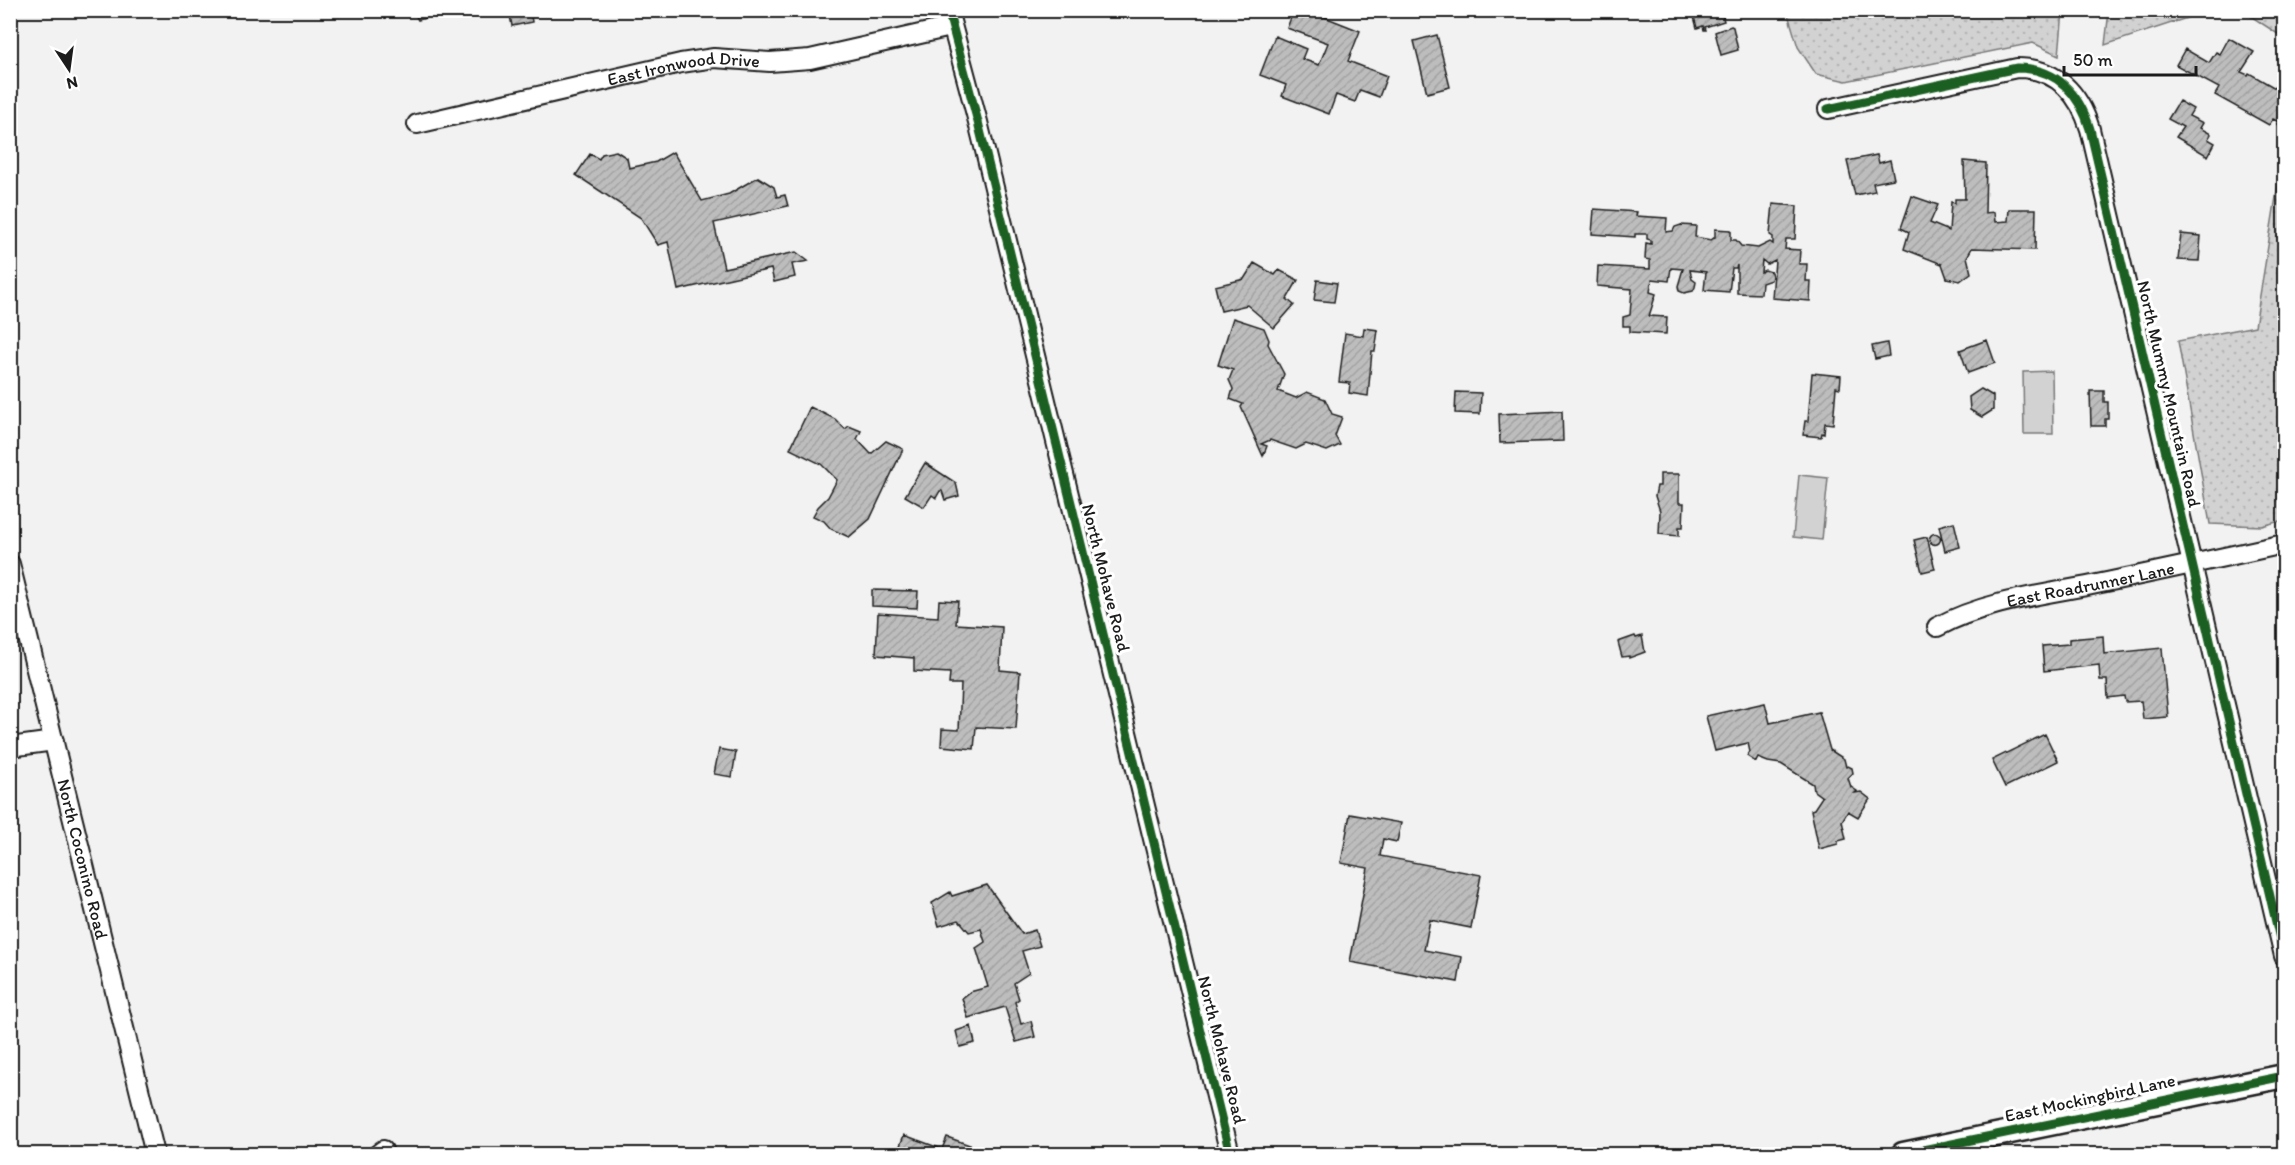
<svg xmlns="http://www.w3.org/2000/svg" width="2295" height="1165" viewBox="0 0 2295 1165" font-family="Itim,sans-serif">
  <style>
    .grass { fill: url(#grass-dots); stroke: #777; stroke-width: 1.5 }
    .pitch { fill: #d2d2d2; stroke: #777; stroke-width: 1.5 }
    .building { fill: url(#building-hatch); stroke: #1c1c1c; stroke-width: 1.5 }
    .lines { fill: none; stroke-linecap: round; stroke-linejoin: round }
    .minor-casing { stroke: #1c1c1c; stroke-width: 22 }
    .tertiary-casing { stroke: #1c1c1c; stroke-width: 27 }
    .minor { stroke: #fff; stroke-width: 18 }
    .tertiary { stroke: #fff; stroke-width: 22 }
    .cycleway-casing { stroke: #fff; stroke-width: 13 }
    .cycleway { stroke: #1b5e20; stroke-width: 9 }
    .labels { text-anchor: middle; stroke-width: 6; stroke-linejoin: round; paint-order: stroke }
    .street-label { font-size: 18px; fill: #1c1c1c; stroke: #fff }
  </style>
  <defs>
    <pattern id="grass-dots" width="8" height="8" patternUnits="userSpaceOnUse" patternTransform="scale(1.5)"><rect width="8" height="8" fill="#d2d2d2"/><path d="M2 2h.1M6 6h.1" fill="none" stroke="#b4b4b4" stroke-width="1.8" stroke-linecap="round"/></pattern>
    <pattern id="building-hatch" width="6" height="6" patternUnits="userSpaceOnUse" patternTransform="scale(1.5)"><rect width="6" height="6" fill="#bdbdbd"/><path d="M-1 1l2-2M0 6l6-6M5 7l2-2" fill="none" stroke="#a2a2a2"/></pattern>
  </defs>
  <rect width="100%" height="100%" fill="#f2f2f2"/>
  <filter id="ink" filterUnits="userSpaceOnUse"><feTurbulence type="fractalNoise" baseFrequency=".0167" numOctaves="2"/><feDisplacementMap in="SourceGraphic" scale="12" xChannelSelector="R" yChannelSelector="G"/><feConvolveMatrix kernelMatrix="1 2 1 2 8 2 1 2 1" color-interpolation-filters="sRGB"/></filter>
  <g filter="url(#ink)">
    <!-- grass -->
    <path class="grass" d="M1787 11V10L2063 11 2059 55 2033 43 1846 81 1816 74 1798 47Z
      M2109 11V10L2208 11 2105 45Z
      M2243 11H2284V38Z
      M2284 158V520L2262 526 2210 524 2178 341 2255 326 2282 160Z"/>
    <!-- pitch -->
    <path class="pitch" d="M2052 371 2053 434H2024L2023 372Z
      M1799 475 1828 478 1822 540 1793 537Z"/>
    <!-- building -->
    <path class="building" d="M413 10H432L433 12 428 15 429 17 418 20Z
      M509 10H530L532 22 512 26Z
      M1294 10H1307L1360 31 1348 61 1387 76 1379 97 1360 90 1355 102 1336 95 1329 114 1282 96 1286 85 1260 75 1275 36 1306 49 1302 59 1319 65 1328 43 1287 28Z
      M1706 10H1721L1724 21 1705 27 1706 30H1704L1703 26 1697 28 1693 13Z
      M1731 26 1733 27 1738 50 1721 55 1715 32Z
      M1437 35 1450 87 1427 93 1414 41Z
      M2229 38 2254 52 2241 72 2248 75 2249 73 2284 93V129L2277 124 2279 122 2273 119 2269 125 2215 95 2219 88 2176 65 2185 49 2209 63 2216 52 2220 54Z
      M2179 101 2193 109 2189 116 2203 123 2200 128 2211 134 2208 139 2215 143 2208 156 2176 137 2183 127 2168 119Z
      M616 151 627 158 629 168 656 162 673 152 702 201 729 194 758 177 774 187 777 197 785 195 788 206 714 223 724 268 796 252 808 261 792 264 795 277 774 282 771 269 678 290 668 242 658 245 641 218 576 175 590 154 599 159 602 154Z
      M1877 155 1879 163 1890 160 1894 179 1873 183 1875 191 1855 195 1847 161Z
      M1964 161 1986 163 1985 213 1994 212 1995 222 2008 221 2009 209H2036L2035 250 1972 248 1967 257 1971 273 1960 281 1947 278 1942 264 1904 249 1909 232 1901 228 1912 196 1938 205 1930 223 1949 231 1951 202 1955 203V199H1965Z
      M1773 204 1797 206 1795 239H1786L1785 249 1800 250 1799 264H1807L1806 281H1811L1810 301 1772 298 1775 260 1767 264 1762 260 1761 272 1765 270 1771 272 1772 276 1771 280 1762 283 1761 294 1737 293V265L1736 268H1732L1729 292 1704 290 1706 272 1690 270 1692 279 1696 282 1695 287 1693 291 1684 293 1679 291 1678 286 1683 269 1671 268 1669 281 1652 279 1650 292 1656 294 1649 316 1667 317 1666 334 1630 332V326H1623V317L1630 315 1632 289 1597 286 1598 266 1650 269V260L1645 259 1646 243 1651 244V240L1647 239V234H1635V237L1592 234 1594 209 1637 212 1636 216 1667 218 1666 232 1673 231 1675 227 1681 225 1696 226 1695 237 1711 240 1715 237V229L1731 230V240H1736L1741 246 1758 248 1770 242 1773 244V237L1770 235Z
      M2181 234 2201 236 2199 261 2178 260Z
      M1254 263 1275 275 1279 270 1298 280 1287 299 1294 305 1274 328 1247 305 1221 311 1215 286 1244 279Z
      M1317 280 1337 283 1334 302 1314 300Z
      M1233 318 1264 328 1269 340 1268 344 1284 374 1278 391 1296 398 1307 392 1325 399 1332 414 1342 417 1335 436 1340 445 1327 451 1306 444 1296 449 1270 440 1261 444 1267 446 1263 456 1241 407 1243 404 1230 399 1233 389 1229 380 1233 370 1218 365Z
      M1364 328 1378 330 1375 351H1372L1368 396 1349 393 1350 383 1339 382 1345 333 1363 336Z
      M1987 340 1995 363 1968 373 1960 350Z
      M1887 343 1889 356 1875 359 1872 346Z
      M1812 373 1841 376 1840 388 1836 387 1833 424 1825 423 1824 434 1822 433 1821 437 1803 435 1805 421H1808Z
      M1981 389 1993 396V410L1982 417 1970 410 1969 397Z
      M2090 391H2104V402H2108V419H2105V426H2091Z
      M1456 392 1481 393 1480 414 1455 413Z
      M810 407 835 419 845 429 849 426 861 431 857 439 871 454 886 441 903 449 870 519 849 537 831 529 824 521 813 516 818 507 828 497 837 480 821 464 790 449Z
      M1562 411 1563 441 1500 443 1499 414Z
      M925 463 956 483 959 496 945 500 942 491H940L936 498 932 495 924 507 905 496Z
      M1660 474H1679V503H1684L1683 527H1679V536L1659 534 1660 511 1655 496 1657 486H1660Z
      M1954 522 1960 547 1945 551 1939 526Z
      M1929.5 539a5.5 5.5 0 1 1 11 0a5.5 5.5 0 1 1-11 0Z
      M1927 537 1935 569 1922 572 1914 540Z
      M872 590 918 591 917 608 872 606Z
      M939 600 958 601 956 624 1002 627 1000 670 1020 672 1016 729 976 727 974 749 941 746 942 729 959 730 961 684H949L950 673 914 671V658L876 655 878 613 938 617Z
      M1635 636 1636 638 1642 636 1645 652 1629 658V656L1622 657 1618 642Z
      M2103 636 2104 654 2162 648 2168 717 2143 719 2141 701 2125 702 2124 696 2108 698 2107 680H2100L2099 665 2044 671 2042 646 2069 644V639Z
      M1765 703 1770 723 1819 712 1830 750 1844 759 1846 767 1848 766 1852 768 1853 773 1848 778 1851 787 1857 791 1855 793 1861 792 1870 799 1858 817 1848 811 1842 821 1846 839 1838 841V844L1819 849 1811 810 1814 809 1822 797 1814 791 1813 784 1781 764 1768 762 1758 758 1756 762 1747 756 1750 752 1748 743 1715 751 1706 716Z
      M2045 734 2058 761 2005 787 1992 760Z
      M719 749 736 752 732 777 714 774Z
      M1350 814 1401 823 1397 842 1383 839 1380 856 1481 875 1471 928 1430 920 1424 950 1462 957 1458 982 1350 962 1368 868 1341 863Z
      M987 885 1022 934 1035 930 1040 946 1022 951 1029 973 1014 983 1019 999 1015 1002 1021 1024 1031 1021 1035 1037 1016 1042 1005 1007 968 1018 962 998 970 992 988 987 976 948 985 942 981 929 969 932 959 920 939 926 932 903 950 892 952 896Z
      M971 1026 975 1043 960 1047 956 1031Z
      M904 1135 942 1149 947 1137 995 1154H897Z"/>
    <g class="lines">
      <defs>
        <g id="minor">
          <path d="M948 10 978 122 1230 1154"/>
          <path d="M1828 109 2017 68C2056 68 2079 93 2090 129L2284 956"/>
          <path id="s1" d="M417 124 681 63 714 58 770 62 810 59 951 27"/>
          <path id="s2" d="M10 564 155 1154"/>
          <path id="s3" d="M1937 627C1983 602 2040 595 2092 585 2156 572 2220 558 2284 544"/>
          <path d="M10 747 54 741"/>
          <path d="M378 1154 383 1150"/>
        </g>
        <path id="tertiary" d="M1903 1154 2284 1076"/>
      </defs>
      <!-- minor casing -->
      <use href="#minor" class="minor-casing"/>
      <!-- tertiary casing -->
      <use href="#tertiary" class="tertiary-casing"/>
      <!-- minor -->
      <use href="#minor" class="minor"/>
      <!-- tertiary -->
      <use href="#tertiary" class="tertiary"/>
      <defs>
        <path id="cycleway" d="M948 10 978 122 1230 1154
          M1828 109 2017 68C2056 68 2079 93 2090 129L2284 956
          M1903 1154 2284 1076"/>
      </defs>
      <!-- cycleway casing -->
      <use href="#cycleway" class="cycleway-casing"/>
      <!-- cycleway -->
      <use href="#cycleway" class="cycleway"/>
    </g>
  </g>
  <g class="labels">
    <!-- street labels -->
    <g class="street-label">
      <text dy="6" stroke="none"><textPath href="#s1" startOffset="273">East Ironwood Drive</textPath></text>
      <text transform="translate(2169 394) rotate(77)" y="6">North Mummy Mountain Road</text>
      <text transform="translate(1106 578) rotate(76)" y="6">North Mohave Road</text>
      <text dy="6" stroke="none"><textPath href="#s3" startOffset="160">East Roadrunner Lane</textPath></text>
      <text dy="6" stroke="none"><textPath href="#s2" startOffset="304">North Coconino Road</textPath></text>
      <text transform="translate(1222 1050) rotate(76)" y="6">North Mohave Road</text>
      <text transform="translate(2090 1098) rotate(-12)" y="6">East Mockingbird Lane</text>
    </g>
  </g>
  <!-- margin -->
  <rect width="2295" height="1165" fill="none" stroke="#fff" stroke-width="36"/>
  <rect x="18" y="18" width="2259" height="1129" fill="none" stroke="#1c1c1c" stroke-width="2" filter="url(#ink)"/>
  <!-- north arrow -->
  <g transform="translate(69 69) rotate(167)" stroke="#ffffff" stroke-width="4.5" paint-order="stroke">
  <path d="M0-4.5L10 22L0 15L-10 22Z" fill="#1c1c1c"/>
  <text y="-9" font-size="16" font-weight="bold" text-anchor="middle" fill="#1c1c1c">N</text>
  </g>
  <!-- scale -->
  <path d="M2064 66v9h132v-9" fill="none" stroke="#1c1c1c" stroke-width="3"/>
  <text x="2073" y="66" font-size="18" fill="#1c1c1c" stroke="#ffffff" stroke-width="4.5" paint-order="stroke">50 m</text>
</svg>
